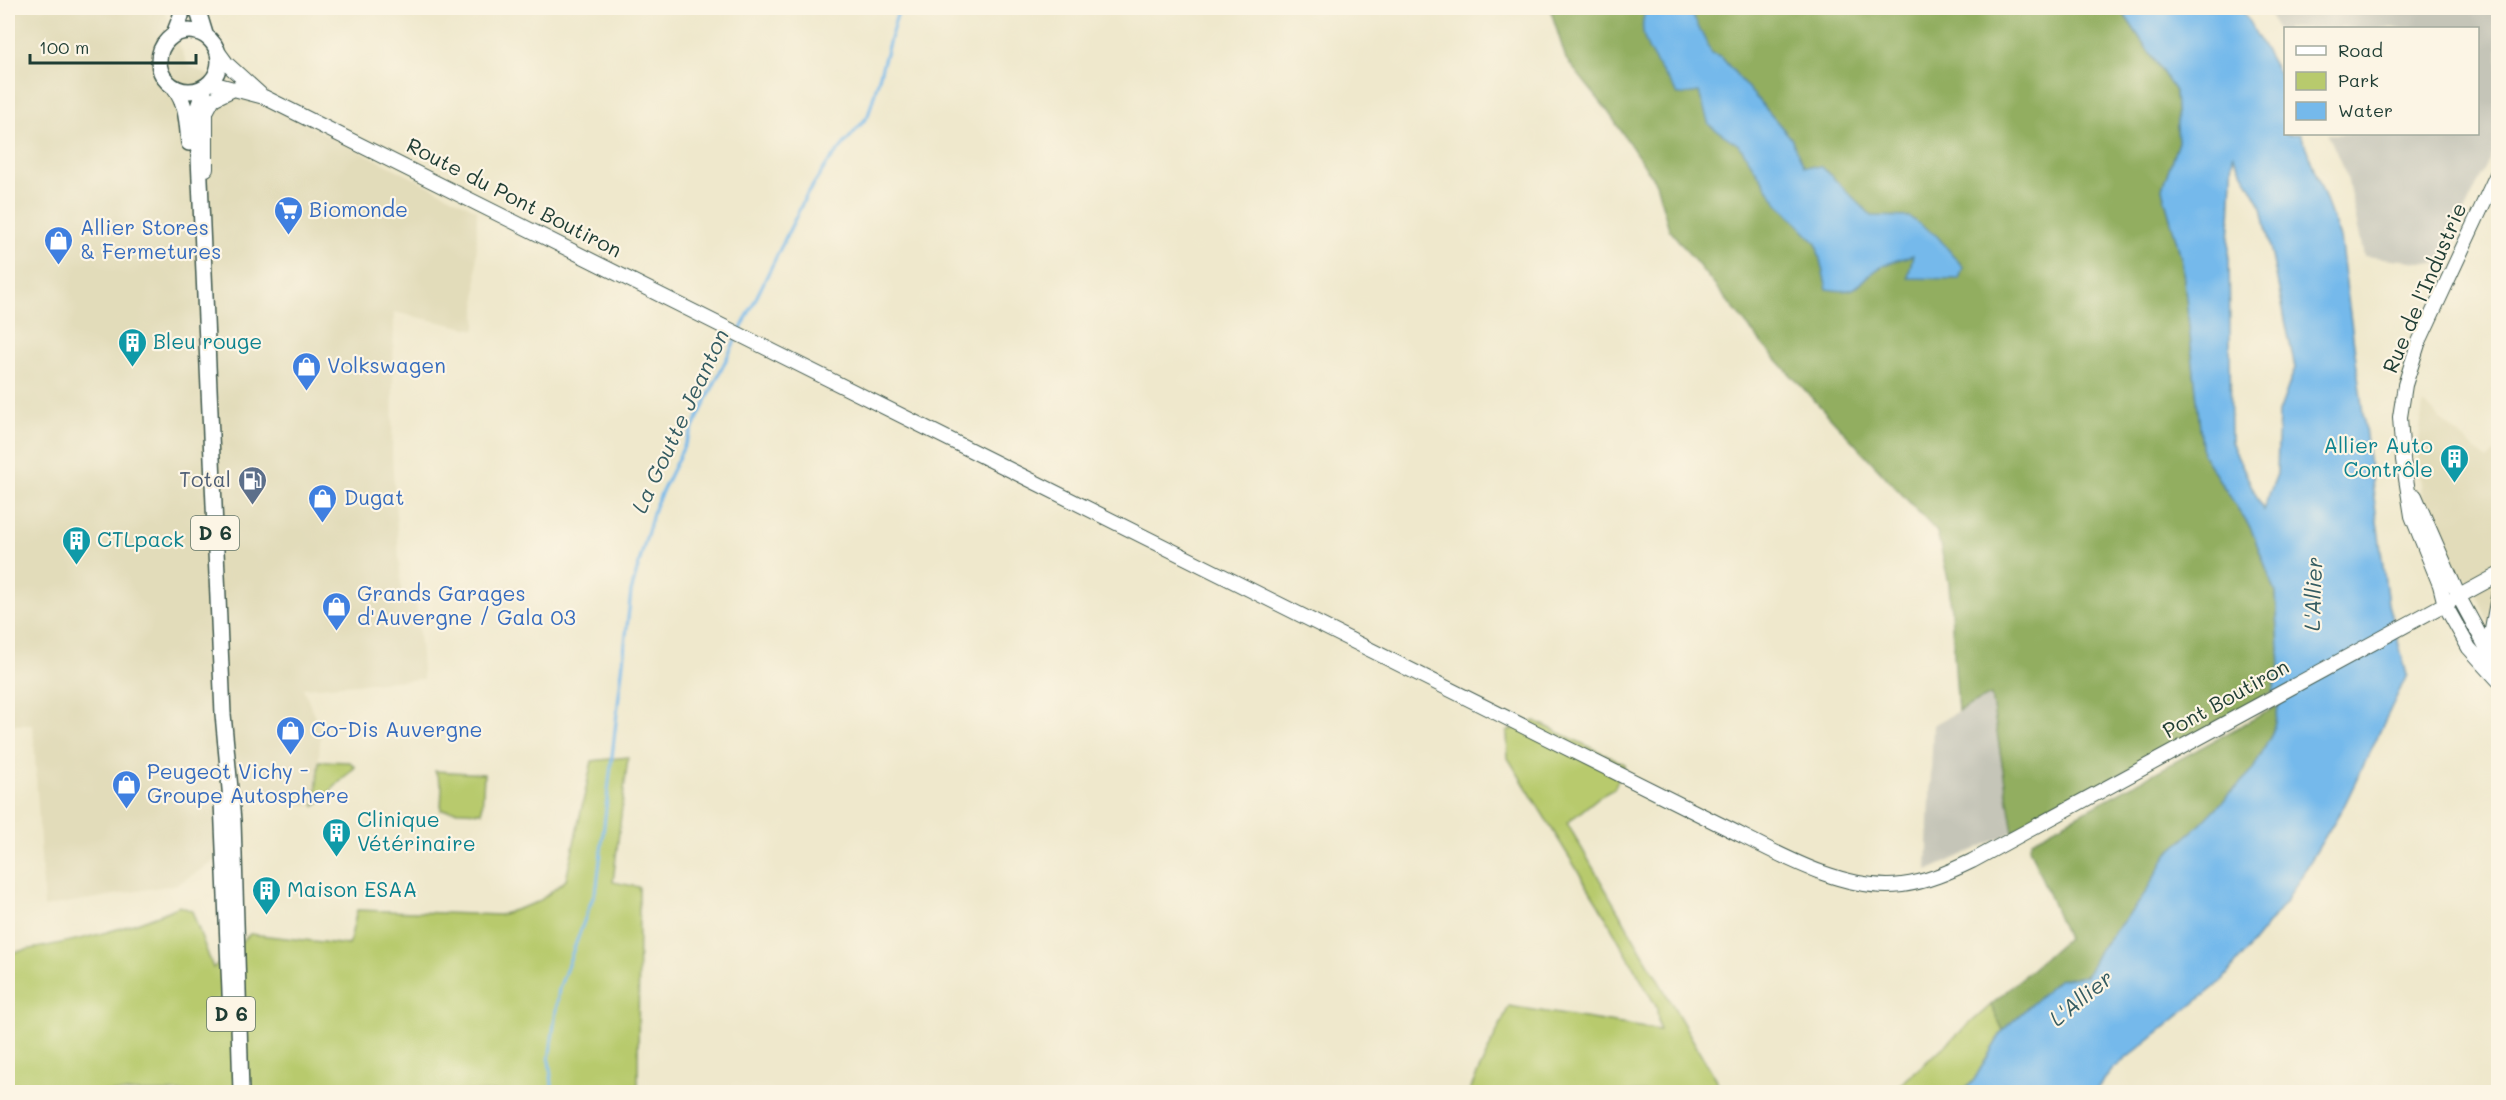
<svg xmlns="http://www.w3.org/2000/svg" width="2506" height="1100" viewBox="0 0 2506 1100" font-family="Mali,sans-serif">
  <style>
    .built { fill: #e2dcba }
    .industrial { fill: #c5c5b8 }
    .green { fill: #b8ca6d; stroke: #6c8450; stroke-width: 1.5 }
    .forest { fill: #92ae60; stroke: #58764a; stroke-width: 1.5 }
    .water { fill: #75b9eb; stroke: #4a7b90; stroke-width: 1.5; fill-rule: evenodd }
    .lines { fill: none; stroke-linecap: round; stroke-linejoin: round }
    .stream { stroke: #75b9eb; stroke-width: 3 }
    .secondary-casing { stroke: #3e574b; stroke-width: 16 }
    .primary-casing { stroke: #3e574b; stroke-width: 18 }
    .secondary { stroke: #fff; stroke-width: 14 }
    .primary { stroke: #fff; stroke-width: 15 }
    .labels { text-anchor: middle; stroke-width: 4.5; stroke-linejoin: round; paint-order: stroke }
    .shield { fill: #fcf5e5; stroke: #617469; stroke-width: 1.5 }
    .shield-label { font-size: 20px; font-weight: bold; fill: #1f3d34 }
    .street-label { font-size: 21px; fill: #1f3d34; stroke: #fcf5e5 }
    .shop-label { font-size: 21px; fill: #366cbe; stroke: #fcf5e5; text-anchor: start }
    .culture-label { font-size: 21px; fill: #0d838f; stroke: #fcf5e5; text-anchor: start }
    .service-label { font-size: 21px; fill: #4e5e75; stroke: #fcf5e5; text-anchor: end }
    .water-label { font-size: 22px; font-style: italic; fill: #345c62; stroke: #fcf5e5 }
  </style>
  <rect width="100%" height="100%" fill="#fcf5e5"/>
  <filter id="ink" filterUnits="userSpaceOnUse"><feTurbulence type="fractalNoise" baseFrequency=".0167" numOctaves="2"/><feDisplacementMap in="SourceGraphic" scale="12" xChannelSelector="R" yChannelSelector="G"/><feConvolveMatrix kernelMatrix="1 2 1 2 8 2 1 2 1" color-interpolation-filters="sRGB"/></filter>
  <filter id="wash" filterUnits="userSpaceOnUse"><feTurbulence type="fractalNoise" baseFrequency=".008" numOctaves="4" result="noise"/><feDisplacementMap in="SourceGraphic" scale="24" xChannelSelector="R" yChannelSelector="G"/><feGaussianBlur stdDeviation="1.35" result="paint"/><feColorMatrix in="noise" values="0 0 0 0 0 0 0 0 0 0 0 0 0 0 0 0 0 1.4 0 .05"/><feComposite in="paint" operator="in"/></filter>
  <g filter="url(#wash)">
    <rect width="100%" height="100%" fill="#efe8cc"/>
    <!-- built -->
    <path class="built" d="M8 8H163L188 65 477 210 476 330 394 312 392 457 402 600 416 599 423 679 303 688 321 731 315 806 243 799 244 843 178 884 44 907 33 725H8Z
      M2423 403 2487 460 2498 449V645L2471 583 2450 564 2422 500 2418 450Z"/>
    <!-- industrial -->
    <path class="industrial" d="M2266 8H2498V141L2439 264 2364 256 2347 177 2328 134H2478V28H2286L2285 44Z
      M1991 694 2013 832 1927 871 1933 725Z"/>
    <!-- green -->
    <path class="green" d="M1535 721 1625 764 1614 789 1599 797 1567 823 1723 1092H1469L1509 1006 1659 1030 1657 1008 1597 902 1508 758 1507 731Z
      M628 757 613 882 639 887 638 1092H8V953C67 943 125 931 180 906L192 911 213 968 250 934 349 945 357 910 500 915 538 902 566 880 592 761Z
      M319 761 350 762 355 767 315 806Z
      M435 771 484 774 482 812 441 810 442 787Z
      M1991 1005 2003 1030 1974 1080 1963 1092H1892Z"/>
    <!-- forest -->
    <path class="forest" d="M1550 8H2120L2175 91 2178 142 2162 189 2182 261 2203 455 2251 529 2276 593 2280 666 2273 692 2013 832 1991 695 1958 711 1949 583 1937 532 1764 346 1669 229 1656 183 1607 110 1566 59Z
      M2279 705 2272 734 2252 771 2199 826 2168 853 2141 900 2100 949 2086 976 2058 980 2003 1030 1991 1005 2067 938 2029 848 2032 840Z"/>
    <!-- water -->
    <path class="water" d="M1647 8H1689L1712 54 1722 58 1791 138 1804 166 1822 167 1872 216 1909 217 1937 236 1963 267 1959 279 1908 278 1913 255C1902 259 1890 261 1881 267 1856 281 1863 296 1827 289L1816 243 1776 201 1740 146 1709 125 1699 92 1678 95C1662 70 1631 38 1647 8Z
      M2120 8H2241L2279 74 2285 92 2286 134H2301L2340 238 2388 604 2407 675 2345 804 2285 903 2222 981 2113 1069 2094 1092H1963L1974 1080 2003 1030 2058 980 2086 976 2100 949 2141 900 2168 853 2199 826 2252 771 2272 734 2279 705 2273 692 2280 666 2276 593 2251 529 2203 455 2182 261 2162 189 2178 142 2175 91ZM2233 155 2262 207 2295 368 2279 412 2277 474 2263 510 2231 442 2229 245Z"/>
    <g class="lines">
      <!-- stream -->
      <path class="stream" d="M740 331 806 196 827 164 868 116 899 8
        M553 1092 549 1060 559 989 597 886 631 592 655 506 737 337"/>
    </g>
  </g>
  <g filter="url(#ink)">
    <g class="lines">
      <defs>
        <path id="secondary" d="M219 53 227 64 260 94
          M211 83 264 97 1715 822C1769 848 1840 893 1902 885 1927 882 1949 872 1972 861L2498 575
          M206 169V112L213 99 236 88
          M2498 172 2418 344 2405 385 2400 417 2403 460 2412 516 2440 585 2445 605 2469 648 2498 680
          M2415 496 2459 597 2498 669
          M2496 654 2491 635 2498 597"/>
        <path id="primary" d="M197 8 205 34
          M159 61a30 30 0 1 1 60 0a30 30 0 1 1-60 0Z
          M174 34 181 16V8
          M174 87C187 104 187 122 189 143
          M205 87 197 110 223 714 233 821 241 1092
          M222 801 231 1016"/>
      </defs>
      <!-- secondary casing -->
      <use href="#secondary" class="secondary-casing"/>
      <!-- primary casing -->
      <use href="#primary" class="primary-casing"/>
      <!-- secondary -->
      <use href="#secondary" class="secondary"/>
      <!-- primary -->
      <use href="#primary" class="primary"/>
    </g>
  </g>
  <!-- icons -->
  <defs>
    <symbol id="supermarket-pin" viewBox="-11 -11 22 30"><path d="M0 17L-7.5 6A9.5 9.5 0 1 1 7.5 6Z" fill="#3f7fe0" stroke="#fcf5e5"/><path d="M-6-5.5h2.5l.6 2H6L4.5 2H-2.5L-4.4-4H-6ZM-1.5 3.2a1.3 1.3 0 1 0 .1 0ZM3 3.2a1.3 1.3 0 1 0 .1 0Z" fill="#fff"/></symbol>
    <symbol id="shop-pin" viewBox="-11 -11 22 30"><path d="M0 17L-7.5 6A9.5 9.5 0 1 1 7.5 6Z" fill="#3f7fe0" stroke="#fcf5e5"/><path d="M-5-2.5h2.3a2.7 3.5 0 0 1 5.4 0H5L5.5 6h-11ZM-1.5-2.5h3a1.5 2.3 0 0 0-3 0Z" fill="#fff"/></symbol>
    <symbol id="building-pin" viewBox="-11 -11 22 30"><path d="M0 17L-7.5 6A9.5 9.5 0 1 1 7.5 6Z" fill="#0f9aa8" stroke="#fcf5e5"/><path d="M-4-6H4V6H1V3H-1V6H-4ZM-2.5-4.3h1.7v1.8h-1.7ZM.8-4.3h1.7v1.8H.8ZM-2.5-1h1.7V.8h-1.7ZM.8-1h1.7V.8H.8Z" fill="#fff"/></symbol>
    <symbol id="fuel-pin" viewBox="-11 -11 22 30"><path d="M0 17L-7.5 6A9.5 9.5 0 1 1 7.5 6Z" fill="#5c6f8a" stroke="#fcf5e5"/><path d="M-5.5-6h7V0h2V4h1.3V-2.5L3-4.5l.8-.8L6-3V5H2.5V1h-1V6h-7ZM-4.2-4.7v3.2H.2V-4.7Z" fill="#fff"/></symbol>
  </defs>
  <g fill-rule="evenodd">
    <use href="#supermarket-pin" x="272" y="194" width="33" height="45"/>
    <use href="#shop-pin" x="42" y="224" width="33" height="45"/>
    <use href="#building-pin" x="116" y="326" width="33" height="45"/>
    <use href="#shop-pin" x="290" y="350" width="33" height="45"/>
    <use href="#building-pin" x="2438" y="442" width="33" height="45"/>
    <use href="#fuel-pin" x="236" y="464" width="33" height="45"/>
    <use href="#shop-pin" x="306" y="482" width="33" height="45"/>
    <use href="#building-pin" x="60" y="524" width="33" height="45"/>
    <use href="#shop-pin" x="320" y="590" width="33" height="45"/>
    <use href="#shop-pin" x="274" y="714" width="33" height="45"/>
    <use href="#shop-pin" x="110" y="768" width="33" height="45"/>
    <use href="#building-pin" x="320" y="816" width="33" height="45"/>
    <use href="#building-pin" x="250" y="874" width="33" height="45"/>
  </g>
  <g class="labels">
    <!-- shield labels -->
    <g class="shield">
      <rect x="191" y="516" width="48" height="34" rx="4.5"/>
      <rect x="207" y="997" width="48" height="34" rx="4.5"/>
    </g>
    <g class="shield-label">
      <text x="215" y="540">D 6</text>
      <text x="231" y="1021">D 6</text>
    </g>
    <!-- street labels -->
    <g class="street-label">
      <text transform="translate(514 198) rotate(27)" y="7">Route du Pont Boutiron</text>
      <text transform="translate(2425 288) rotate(-67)" y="7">Rue de l'Industrie</text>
      <text transform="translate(2226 699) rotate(-29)" y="7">Pont Boutiron</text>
    </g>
    <!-- shop labels -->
    <g class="shop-label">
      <text x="309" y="217">Biomonde</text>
      <text x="80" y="235">Allier Stores<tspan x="80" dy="24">&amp; Fermetures</tspan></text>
      <text x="327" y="373">Volkswagen</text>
      <text x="344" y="505">Dugat</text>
      <text x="357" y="601">Grands Garages<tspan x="357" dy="24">d'Auvergne / Gala 03</tspan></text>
      <text x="311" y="737">Co-Dis Auvergne</text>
      <text x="147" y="779">Peugeot Vichy -<tspan x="147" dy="24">Groupe Autosphere</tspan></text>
    </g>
    <!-- culture labels -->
    <g class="culture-label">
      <text x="153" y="349">Bleu rouge</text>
      <text x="2433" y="453" text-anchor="end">Allier Auto<tspan x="2433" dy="24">Contrôle</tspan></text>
      <text x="97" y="547">CTLpack</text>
      <text x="357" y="827">Clinique<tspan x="357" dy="24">Vétérinaire</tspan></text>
      <text x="287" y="897">Maison ESAA</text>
    </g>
    <!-- service labels -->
    <g class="service-label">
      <text x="231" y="487">Total</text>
    </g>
    <!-- water labels -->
    <g class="water-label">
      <text transform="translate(680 421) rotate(-65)" y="8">La Goutte Jeanton</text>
      <text transform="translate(2313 594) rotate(-88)" y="8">L'Allier</text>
      <text transform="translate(2081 998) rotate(-39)" y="8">L'Allier</text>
    </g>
  </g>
  <!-- margin -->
  <rect width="2506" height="1100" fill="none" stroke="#fcf5e5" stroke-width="30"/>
  <!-- legend -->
  <rect x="2284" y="27" width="195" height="108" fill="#fcf5e5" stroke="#a4ab9e" stroke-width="1.5"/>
  <rect x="2296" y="46" width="30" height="9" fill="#ffffff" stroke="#a4ab9e" stroke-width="1.5"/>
  <text x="2338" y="57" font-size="18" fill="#1f3d34">Road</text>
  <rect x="2296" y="72" width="30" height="18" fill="#b8ca6d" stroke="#a4ab9e" stroke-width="1.5"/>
  <text x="2338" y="87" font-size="18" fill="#1f3d34">Park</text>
  <rect x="2296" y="102" width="30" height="18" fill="#75b9eb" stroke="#a4ab9e" stroke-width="1.5"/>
  <text x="2338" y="117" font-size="18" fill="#1f3d34">Water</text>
  <!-- scale -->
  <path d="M30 54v9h166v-9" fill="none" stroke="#1f3d34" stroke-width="3"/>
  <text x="39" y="54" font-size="18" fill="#1f3d34" stroke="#fcf5e5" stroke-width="4.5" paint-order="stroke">100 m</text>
</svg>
